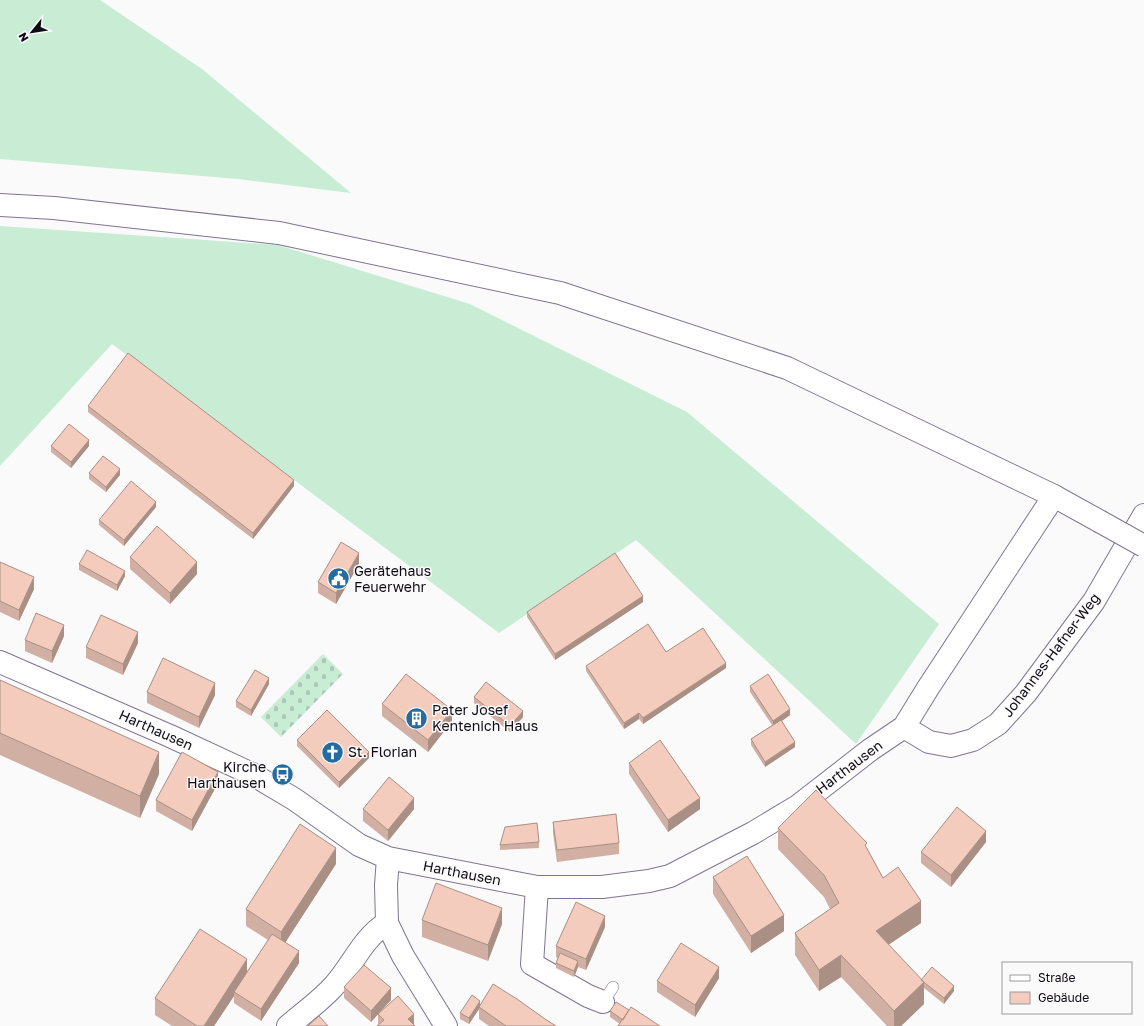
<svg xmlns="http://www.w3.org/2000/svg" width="1144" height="1026" viewBox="0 0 1144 1026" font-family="'Golos Text',sans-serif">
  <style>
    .grass { fill: #c9ecd5 }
    .cemetery { fill: url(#cemetery-stones) }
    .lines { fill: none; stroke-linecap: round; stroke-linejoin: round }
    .service-casing { stroke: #7f7493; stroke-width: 12 }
    .minor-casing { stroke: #7f7493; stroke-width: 24 }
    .tertiary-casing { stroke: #7f7493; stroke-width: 24 }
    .service { stroke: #fff; stroke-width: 11 }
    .minor { stroke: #fff; stroke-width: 22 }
    .tertiary { stroke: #fff; stroke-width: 22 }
    .tertiary-bridge-casing { stroke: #7f7493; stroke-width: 24; stroke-linecap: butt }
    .tertiary-bridge { stroke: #fff; stroke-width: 22 }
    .wall { fill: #d1afa3 }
    .shaded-wall { fill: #aa8f84 }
    .building { fill: #f3ccbd; stroke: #aa8f84 }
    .labels { text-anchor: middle; stroke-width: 3; stroke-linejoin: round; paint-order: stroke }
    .poi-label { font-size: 14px; fill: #0f0b16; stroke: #fafafa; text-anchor: start }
    .street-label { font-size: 14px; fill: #0f0b16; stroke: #fafafa }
  </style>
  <defs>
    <pattern id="cemetery-stones" width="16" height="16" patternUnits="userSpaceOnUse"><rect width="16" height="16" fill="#c9ecd5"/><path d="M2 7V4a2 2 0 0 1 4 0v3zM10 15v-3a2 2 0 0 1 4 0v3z" fill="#abc9b6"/></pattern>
  </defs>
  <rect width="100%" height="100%" fill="#fafafa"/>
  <!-- grass -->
  <path class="grass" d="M0 0H100L202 69 351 193 238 179 0 159Z
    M0 226 278 245 470 304 687 412 939 624 856 744 636 540 499 633 112 344 0 466Z"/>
  <!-- cemetery -->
  <path class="cemetery" d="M323 654 343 674 281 737 261 717Z"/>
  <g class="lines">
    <defs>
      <path id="service" d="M601 1006 613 987"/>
      <path id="minor" d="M0 662 170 736 252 774 294 799 359 845 388 858 537 887H602L649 881 670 876 753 833 798 806 870 750 904 727 928 688 1054 496
        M904 727 929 742 951 746 973 740 998 724 1026 693 1094 601 1144 515
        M388 858 386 885 387 923 403 956 446 1026
        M537 887 532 964 588 996 603 1002
        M288 1026C302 1014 319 1002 332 988 352 967 362 938 387 923"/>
      <path id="tertiary" d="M0 205 54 208 279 233 560 293 787 368 1054 496 1099 521"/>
    </defs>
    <!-- service casing -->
    <use href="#service" class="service-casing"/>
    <!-- minor casing -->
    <use href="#minor" class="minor-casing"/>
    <!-- tertiary casing -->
    <use href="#tertiary" class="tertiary-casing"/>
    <!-- service -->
    <use href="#service" class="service"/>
    <!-- minor -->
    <use href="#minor" class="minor"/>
    <!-- tertiary -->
    <use href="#tertiary" class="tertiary"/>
    <defs>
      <path id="tertiary-bridge" d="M1099 521 1144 546"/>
    </defs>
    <!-- tertiary-bridge casing -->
    <use href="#tertiary-bridge" class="tertiary-bridge-casing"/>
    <!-- tertiary-bridge -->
    <use href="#tertiary-bridge" class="tertiary-bridge"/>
  </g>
  <!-- wall -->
  <path class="wall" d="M88 406 294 486 253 539 88 412Z
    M51 446H89L71 468 51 452Z
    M89 473 120 475 106 492 89 479Z
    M156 507 124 546 99 525V520Z
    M130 557 197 574 170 604 130 569Z
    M0 562 34 589 19 621 0 612Z
    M79 564 125 576 117 591 79 570Z
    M359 564 336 604 318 593V582Z
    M643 602 555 660 527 617V612Z
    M64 636 52 663 25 651V640Z
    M138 643 123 675 86 658V647Z
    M666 652 726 668 643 724 639 719 624 729 586 671V666Z
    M0 680 159 774 140 818 0 755Z
    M269 684 251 716 236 707V701Z
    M750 686 790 715 782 721 795 747 765 767 751 745V739L772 725 750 692Z
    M147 692 215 695 199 728 147 703Z
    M474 697 523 717 510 732 474 703Z
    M382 704 452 721 428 752 382 716Z
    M297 740 369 758 339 788 297 746Z
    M629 763 700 809 668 832 629 774Z
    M218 783 192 831 156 811V800Z
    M363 809H414L388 841 363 821Z
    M553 822 619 843V854L557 862 553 833Z
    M778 828 867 848 883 878 921 923 888 945 921 980 954 991 944 1004 924 988V1004L901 1026H887L841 977 819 991 795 955V933L830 909 824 897 778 849Z
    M539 842V848L500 850V845Z
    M986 842 951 887 921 863V852Z
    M336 864 285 943 299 963 261 1021 234 1003V996L214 1026H172L155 1015V998L247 973 268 940 246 926V909Z
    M713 877 784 931 751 953 713 894Z
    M422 920 502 924 488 961 422 937Z
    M605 927 586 970 578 967 574 977 556 968V963L558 958 556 957V946Z
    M719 978 695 1017 657 992V981Z
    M344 987 391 1000 371 1022 344 998Z
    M480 1005 545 1019 556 1026H489L479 1019V1009L469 1024 460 1019V1013Z
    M629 1010 620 1024 610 1017V1011Z
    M378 1014 414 1025H378Z"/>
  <!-- shaded-wall -->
  <path class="shaded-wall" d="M89 440V446L71 468V462Z
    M120 469V475L106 492V487Z
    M294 480V486L253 539V533Z
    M156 502V507L124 546V540Z
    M359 553V564L336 604V593Z
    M197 562V574L170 604V593Z
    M125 571V576L117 591V585Z
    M34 577V589L19 621V610Z
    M643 596V602L555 660V654Z
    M64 625V636L52 663V651Z
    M138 632V643L123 675V664Z
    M726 663V668L643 724V718Z
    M269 678V684L251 716V710Z
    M215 683V695L199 728V717Z
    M790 709V715L773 727V721Z
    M452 710V721L428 752V740Z
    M523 711V717L510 732V726Z
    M639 713V719L624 729V723Z
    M795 742V747L765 767V762Z
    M159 752V774L140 818V796Z
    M369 752V758L339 788V782Z
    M218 772V783L192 831V820Z
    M414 798V809L388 841V830Z
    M700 798V809L668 832V820Z
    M986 831V842L951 887V875Z
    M336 848V864L281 949V932Z
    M921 901V923L876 953V931Z
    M502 908V924L488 961V945Z
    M784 915V931L751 953V936Z
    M605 916V927L586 970V959Z
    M299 951V963L261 1021V1009Z
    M841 955V977L819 991V970Z
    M247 959V976L234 992V996L214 1026H204Z
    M578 961V967L574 977V971Z
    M719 967V978L695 1017V1005Z
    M924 982V1004L901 1026H894V1011Z
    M954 986V991L944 1004V998Z
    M391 988V1000L371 1022V1011Z
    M480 1001V1007H479V1009L469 1024V1018Z
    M414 1014V1025L408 1019Z"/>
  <!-- building -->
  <path class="building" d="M128 353 294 480 253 533 88 406Z
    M69 424 89 440 71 462 51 446Z
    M103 456 120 469 106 487 89 473Z
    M131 481 156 502 124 540 99 520Z
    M157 526 197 562 170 593 130 557Z
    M341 542 359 553 336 593 318 582Z
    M87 550 125 571 117 585 79 564Z
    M615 553 643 596 555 654 527 612Z
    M0 562 34 577 19 610 0 601Z
    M36 613 64 625 52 651 25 640Z
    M101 615 138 632 123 664 86 647Z
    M648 624 666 652 703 628 726 663 643 718 639 713 624 723 586 666Z
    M163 658 215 683 199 717 147 692Z
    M255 670 269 678 251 710 236 701Z
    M406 674 452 710 428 740 382 704Z
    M768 674 790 709 773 721 750 686Z
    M0 680 159 752 140 796 0 733Z
    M486 682 523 711 510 726 474 697Z
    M327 710 369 752 339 782 297 740Z
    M781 720 795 742 765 762 751 739Z
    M660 740 700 798 668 820 629 763Z
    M182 752 218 772 192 820 156 800Z
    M389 777 414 798 388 830 363 809Z
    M816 790 867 843 865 845 883 878 898 867 921 901 876 931 924 982 894 1011 841 955 819 970 795 933 839 903 824 875 778 828Z
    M957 807 986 831 951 875 921 852Z
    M616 814 619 843 557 850 553 822Z
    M537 823 539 842 500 845 505 827Z
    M300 824 336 848 281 932 246 909Z
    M747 856 784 915 751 936 713 877Z
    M436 883 502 908 488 945 422 920Z
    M576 902 605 916 586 959 556 946Z
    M200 929 247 959 204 1026H197L155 998Z
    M272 934 299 951 261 1009 234 992Z
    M681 943 719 967 695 1005 657 981Z
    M560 953 578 961 574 971 556 963Z
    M364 965 391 988 371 1011 344 987Z
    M932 967 954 986 944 998 921 980Z
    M493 984 517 999 545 1019 556 1026H506L479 1007Z
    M472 995 480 1001 469 1018 460 1013Z
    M398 996 414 1014 408 1019 415 1026H377L384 1020 378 1014Z
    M616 1002 629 1010 623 1020 610 1011Z
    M631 1007 660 1026H618Z
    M319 1016 328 1026H308Z"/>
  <!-- icons -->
  <defs>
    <symbol id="civic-disc" viewBox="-11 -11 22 22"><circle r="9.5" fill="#246b9f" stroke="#fafafa"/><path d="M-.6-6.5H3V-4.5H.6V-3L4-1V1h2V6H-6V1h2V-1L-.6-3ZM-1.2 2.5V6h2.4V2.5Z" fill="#fff"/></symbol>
    <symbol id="building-disc" viewBox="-11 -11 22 22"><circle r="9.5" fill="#246b9f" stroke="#fafafa"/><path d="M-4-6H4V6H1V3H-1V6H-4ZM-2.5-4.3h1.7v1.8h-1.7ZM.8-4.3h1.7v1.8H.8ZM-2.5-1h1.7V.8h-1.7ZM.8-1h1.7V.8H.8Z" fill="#fff"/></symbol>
    <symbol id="church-disc" viewBox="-11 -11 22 22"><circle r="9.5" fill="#246b9f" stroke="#fafafa"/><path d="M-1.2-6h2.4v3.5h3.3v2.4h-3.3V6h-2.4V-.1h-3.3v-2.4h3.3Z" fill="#fff"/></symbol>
    <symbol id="bus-disc" viewBox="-11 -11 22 22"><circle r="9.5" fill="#246b9f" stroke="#fafafa"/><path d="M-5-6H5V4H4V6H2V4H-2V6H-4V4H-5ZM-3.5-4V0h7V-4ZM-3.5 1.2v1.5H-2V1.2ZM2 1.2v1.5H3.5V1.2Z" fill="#fff"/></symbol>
  </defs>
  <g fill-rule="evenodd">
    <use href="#civic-disc" x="326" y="566" width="25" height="25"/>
    <use href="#building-disc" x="404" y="706" width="25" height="25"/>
    <use href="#church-disc" x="320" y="740" width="25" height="25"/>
    <use href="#bus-disc" x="270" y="762" width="25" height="25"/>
  </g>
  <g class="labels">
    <!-- poi labels -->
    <g class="poi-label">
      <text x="354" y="576">Gerätehaus<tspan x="354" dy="16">Feuerwehr</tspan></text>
      <text x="432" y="715">Pater Josef<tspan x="432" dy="16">Kentenich Haus</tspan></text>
      <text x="348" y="757">St. Florian</text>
      <text x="266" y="772" text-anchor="end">Kirche<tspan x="266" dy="16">Harthausen</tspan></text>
    </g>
    <!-- street labels -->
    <g class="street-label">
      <text transform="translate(1051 655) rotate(-53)" y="5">Johannes-Hafner-Weg</text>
      <text transform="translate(156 730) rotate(24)" y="5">Harthausen</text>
      <text transform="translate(849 767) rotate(-37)" y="5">Harthausen</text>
      <text transform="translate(462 873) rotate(11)" y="5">Harthausen</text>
    </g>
  </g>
  <!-- legend -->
  <rect x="1002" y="962" width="130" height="52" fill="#fafafa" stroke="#9c9a9f"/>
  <rect x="1010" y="975" width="20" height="6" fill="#ffffff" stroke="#9c9a9f"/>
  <text x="1038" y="982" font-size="12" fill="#0f0b16">Straße</text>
  <rect x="1010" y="992" width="20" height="12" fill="#f3ccbd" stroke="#9c9a9f"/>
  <text x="1038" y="1002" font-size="12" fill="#0f0b16">Gebäude</text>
  <!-- north arrow -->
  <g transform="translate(32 32) rotate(240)" stroke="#fafafa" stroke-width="3" paint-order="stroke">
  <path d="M0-3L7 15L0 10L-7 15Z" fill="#0f0b16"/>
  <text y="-6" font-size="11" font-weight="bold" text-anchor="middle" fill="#0f0b16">N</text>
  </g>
</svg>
